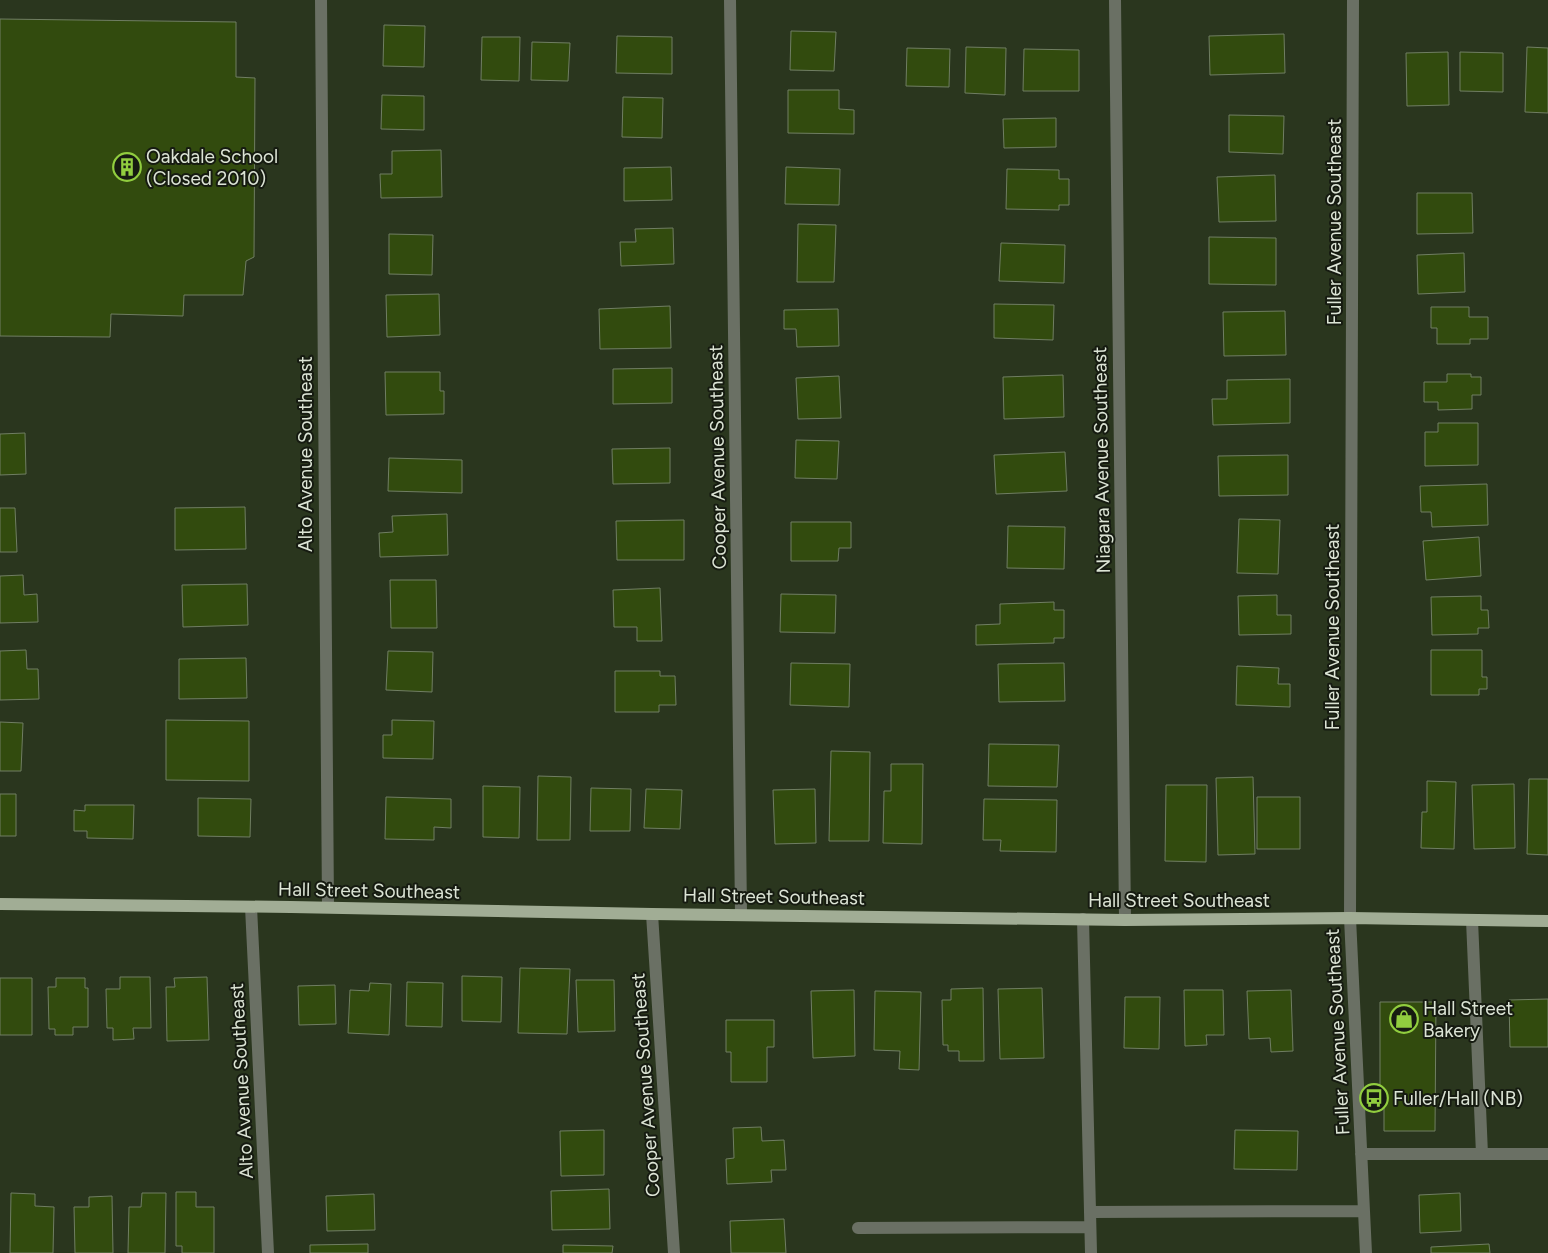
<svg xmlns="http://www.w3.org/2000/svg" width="1548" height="1253" viewBox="0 0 1548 1253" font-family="Figtree,sans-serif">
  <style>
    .building { fill: #324b0e; stroke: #707e63 }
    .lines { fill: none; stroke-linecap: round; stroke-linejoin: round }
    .minor { stroke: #6a7064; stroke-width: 12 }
    .major { stroke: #a1ad95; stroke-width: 12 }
    .labels { text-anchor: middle; stroke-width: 4; stroke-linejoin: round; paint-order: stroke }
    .poi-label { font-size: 19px; fill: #dce4d5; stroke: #161b11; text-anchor: start }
    .street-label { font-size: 19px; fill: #dce4d5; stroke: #161b11 }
  </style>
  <rect width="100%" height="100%" fill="#2a361e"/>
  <!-- building -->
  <path class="building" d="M0 19 236 22V77L255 78 254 257 246 261 243 295H184L183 316 111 314 110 337 0 336Z
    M384 25 425 26 424 67 383 66Z
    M791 31 836 32 834 71 790 70Z
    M1284 34 1285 73 1210 75 1209 36Z
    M617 36 672 37V74L616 73Z
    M482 37H520L519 81 481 80Z
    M532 42 570 43 568 81 531 80Z
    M966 47 1006 48 1005 95 965 93Z
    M1527 47 1548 48V113L1525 112Z
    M907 48 950 49 949 87 906 86Z
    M1024 49 1079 50V91H1023Z
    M1448 52 1449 105 1407 106 1406 53Z
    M1460 52 1503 53V92L1460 91Z
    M788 90H839V109L854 110V134L788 133Z
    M382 95 424 96V130L381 129Z
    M623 97 663 98 662 138 622 137Z
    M1229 115 1284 116 1283 154 1229 152Z
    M1056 118V147L1004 148 1003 119Z
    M441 150 442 197 381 198 380 174H392V151Z
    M671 167 672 200 624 201V168Z
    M786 167 840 169 839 205 785 204Z
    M1007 169 1059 170V179H1069V205H1059V210L1006 209Z
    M1275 175 1276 221 1219 222 1217 177Z
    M1417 193H1472L1473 233 1417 234Z
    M798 224 836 225 834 282H797Z
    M673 228 674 264 621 266 620 242H636L635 229Z
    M389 234 433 235 432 275 389 274Z
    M1209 237 1276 238V285L1209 284Z
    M1001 243 1065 245 1064 283 999 281Z
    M1464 253 1465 292 1418 294 1417 255Z
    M439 294 440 335 387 337 386 295Z
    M994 304 1054 305 1053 340 994 338Z
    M670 306 671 348 600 349 599 309Z
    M1431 307H1469V317H1488V339H1470V344H1437V328H1431Z
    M838 309 839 346 797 347 796 329H784V310Z
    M1285 311 1286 355 1224 356 1223 312Z
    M672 368V403L613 404V369Z
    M385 372H440V391H444V414L386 415Z
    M1447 374H1471V377H1481V395H1472V409L1438 410V402H1424V382H1447Z
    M1063 375 1064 417 1004 419 1003 377Z
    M839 376 841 418 798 419 796 378Z
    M1290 379V423L1213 425 1212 399H1227V380Z
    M1438 423H1478V465L1425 466V432H1438Z
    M25 433 26 474 0 475V434Z
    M796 440 839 441 837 479 795 478Z
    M670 448V483L613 484 612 449Z
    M1065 452 1067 491 996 494 994 455Z
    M1288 455V495L1219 496 1218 456Z
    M389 458 462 460V493L388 491Z
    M1487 484 1488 525 1432 527 1431 512H1421L1420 486Z
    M245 507 246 549 175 550V508Z
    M0 508H15L17 552H0Z
    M447 514 448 555 380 557 379 533 393 532 392 516Z
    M1239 519 1280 520 1278 574 1237 573Z
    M684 520V560H617L616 521Z
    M791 522H851V548H839L838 561H791Z
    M1008 526 1065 527 1064 569 1007 568Z
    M1479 537 1481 576 1426 580 1423 541Z
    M23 575 24 595 37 594 38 622 0 623V576Z
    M390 580H436L437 628H391Z
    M247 584 248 625 183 627 182 585Z
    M660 588 662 641H637V627H614L613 590Z
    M781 594 836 595 835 633 780 632Z
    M1277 595V615H1291V634L1239 635 1238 596Z
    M1481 596V610H1488L1489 628H1478V634L1432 635 1431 597Z
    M1054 602V610H1064V638H1054V643L976 645V625L1000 624V604Z
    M26 650 27 669H38L39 699 0 700V651Z
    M1431 650H1482V677H1487V689H1479V695H1431Z
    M388 651 433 652 432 692 386 690Z
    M246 658 247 698 179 699V659Z
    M791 663 850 664 849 707 790 705Z
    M1064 663 1065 701 999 702 998 664Z
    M1237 666 1279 668 1278 684H1290V707L1236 705Z
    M615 671H660V676H675L676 705H659V712H615Z
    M166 720 249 721V781L166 780Z
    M392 720 434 721 433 759 383 758V735H392Z
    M0 722 23 723 21 771H0Z
    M989 744 1059 745 1057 787 988 786Z
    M831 751 870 752 869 841H829Z
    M891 764H923L922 844 883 843 884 791H891Z
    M538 776 571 777 570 840H537Z
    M1253 777 1255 854 1218 855 1216 778Z
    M1529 779H1548V855L1527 854Z
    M1427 781 1456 782 1454 849 1421 848 1422 812H1427Z
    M1514 784 1515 848 1474 849 1472 785Z
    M1166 785H1207L1206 862 1165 861Z
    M483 786 520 787 519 838 483 837Z
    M591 788 631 789 630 831H590Z
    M646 789 682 790 680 829 644 828Z
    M815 789 816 843 775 844 773 790Z
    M0 794H16V836H0Z
    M386 797 451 799V828L434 827V840L385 839Z
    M1257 797H1300V849H1257Z
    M198 798 251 799 250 837 198 836Z
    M984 799 1057 800 1056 852 1000 851 1001 840H983Z
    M85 805H134L133 839 87 838V831H74V810L85 811Z
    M520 968 570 969 567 1034 518 1033Z
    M462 976 502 977 501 1022 462 1021Z
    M120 977H150L151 1028H133L134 1039 113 1040V1028H107L106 989H120Z
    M207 977 209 1040 167 1041 166 987H175L174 978Z
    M0 978H32V1035H0Z
    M56 978H85V988H88V1027H73V1035H55V1029H49L48 987H56Z
    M576 980H614L615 1031 578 1032Z
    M407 982 443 983 442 1027 406 1026Z
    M370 983 391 984 389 1035 348 1033 350 990 369 991Z
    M335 985 336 1024 299 1025 298 986Z
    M983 988 984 1061H959V1051H948V1045H943L942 1000H951V989Z
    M1042 988 1044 1058 1000 1059 998 989Z
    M854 990 855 1056 813 1058 811 991Z
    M1184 990H1223L1224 1035H1206L1207 1045 1185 1046Z
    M1291 990 1293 1051 1271 1052 1270 1038 1249 1039 1247 991Z
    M875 991 921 992 919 1070 899 1069 900 1051 874 1050Z
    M1125 997H1160L1159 1049 1124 1048Z
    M1548 999V1047H1510L1509 1000Z
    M1380 1002H1436L1435 1131H1384V1101H1380Z
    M726 1020H774V1047H767V1082H731V1052H726Z
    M761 1127 762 1141 784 1140 786 1170H771L772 1182 727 1184 726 1159 734 1158 733 1128Z
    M604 1130V1175L561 1176 560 1131Z
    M1235 1130 1298 1131 1297 1170 1234 1169Z
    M609 1189 610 1229 552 1230 551 1191Z
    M176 1192H196V1207H214V1253H182V1246H176Z
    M11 1193 35 1194V1206L54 1207 53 1253H10Z
    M142 1193H166L165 1253H128L129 1207H141Z
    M1460 1193 1461 1231 1420 1233 1419 1195Z
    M374 1194 375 1230 327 1231 326 1196Z
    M112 1196 113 1253H75L74 1207H89V1197Z
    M784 1219 786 1253H731L730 1221Z
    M368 1244V1253H310V1245Z
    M1489 1244 1490 1253H1431V1247Z
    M563 1245 613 1246 612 1253H563Z"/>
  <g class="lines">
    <!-- minor -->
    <path class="minor" d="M321 0 328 907
      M730 0 741 914
      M1115 0 1125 920
      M1353 0 1350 918 1366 1253
      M251 907 268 1253
      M652 914 674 1253
      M1083 919 1091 1253
      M1472 920 1482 1154
      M1361 1154H1548
      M1090 1212 1364 1211
      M858 1228 1090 1227"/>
    <!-- major -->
    <path class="major" d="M0 904 291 907 652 914 1125 920 1350 918 1548 921"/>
  </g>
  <!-- icons -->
  <defs>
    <symbol id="building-ring" viewBox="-11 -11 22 22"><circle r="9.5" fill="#161b11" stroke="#91cd3f" stroke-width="1.5"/><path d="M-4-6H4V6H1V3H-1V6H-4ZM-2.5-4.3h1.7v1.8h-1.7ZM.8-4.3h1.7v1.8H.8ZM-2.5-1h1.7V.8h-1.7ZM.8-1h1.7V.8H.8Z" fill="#91cd3f"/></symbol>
    <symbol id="shop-ring" viewBox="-11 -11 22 22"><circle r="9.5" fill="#161b11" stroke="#91cd3f" stroke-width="1.5"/><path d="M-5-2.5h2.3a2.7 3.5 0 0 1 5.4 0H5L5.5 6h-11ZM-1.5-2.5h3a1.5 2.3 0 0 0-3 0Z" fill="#91cd3f"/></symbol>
    <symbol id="bus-ring" viewBox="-11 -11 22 22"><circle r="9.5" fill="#161b11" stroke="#91cd3f" stroke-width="1.5"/><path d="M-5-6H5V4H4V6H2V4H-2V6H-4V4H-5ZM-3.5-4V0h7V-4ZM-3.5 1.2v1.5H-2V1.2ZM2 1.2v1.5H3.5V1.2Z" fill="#91cd3f"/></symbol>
  </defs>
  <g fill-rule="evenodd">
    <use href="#building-ring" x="111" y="151" width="32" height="32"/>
    <use href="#shop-ring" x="1388" y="1003" width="32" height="32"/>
    <use href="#bus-ring" x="1358" y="1082" width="32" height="32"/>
  </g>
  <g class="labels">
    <!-- poi labels -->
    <g class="poi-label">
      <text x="146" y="163">Oakdale School<tspan x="146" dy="22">(Closed 2010)</tspan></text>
      <text x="1423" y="1015">Hall Street<tspan x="1423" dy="22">Bakery</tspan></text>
      <text x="1393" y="1105">Fuller/Hall (NB)</text>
    </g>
    <!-- street labels -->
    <g class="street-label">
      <text transform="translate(1334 222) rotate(-90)" y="7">Fuller Avenue Southeast</text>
      <text transform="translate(305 454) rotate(-90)" y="7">Alto Avenue Southeast</text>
      <text transform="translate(717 457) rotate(-91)" y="7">Cooper Avenue Southeast</text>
      <text transform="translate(1101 460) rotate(-91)" y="7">Niagara Avenue Southeast</text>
      <text transform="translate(1332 627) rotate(-90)" y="7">Fuller Avenue Southeast</text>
      <text transform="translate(369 890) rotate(1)" y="7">Hall Street Southeast</text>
      <text transform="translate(774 896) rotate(1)" y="7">Hall Street Southeast</text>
      <text x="1179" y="907">Hall Street Southeast</text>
      <text transform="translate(1337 1032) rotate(-93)" y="7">Fuller Avenue Southeast</text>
      <text transform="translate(241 1081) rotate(-93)" y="7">Alto Avenue Southeast</text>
      <text transform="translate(645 1085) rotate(-94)" y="7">Cooper Avenue Southeast</text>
    </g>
  </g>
</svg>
